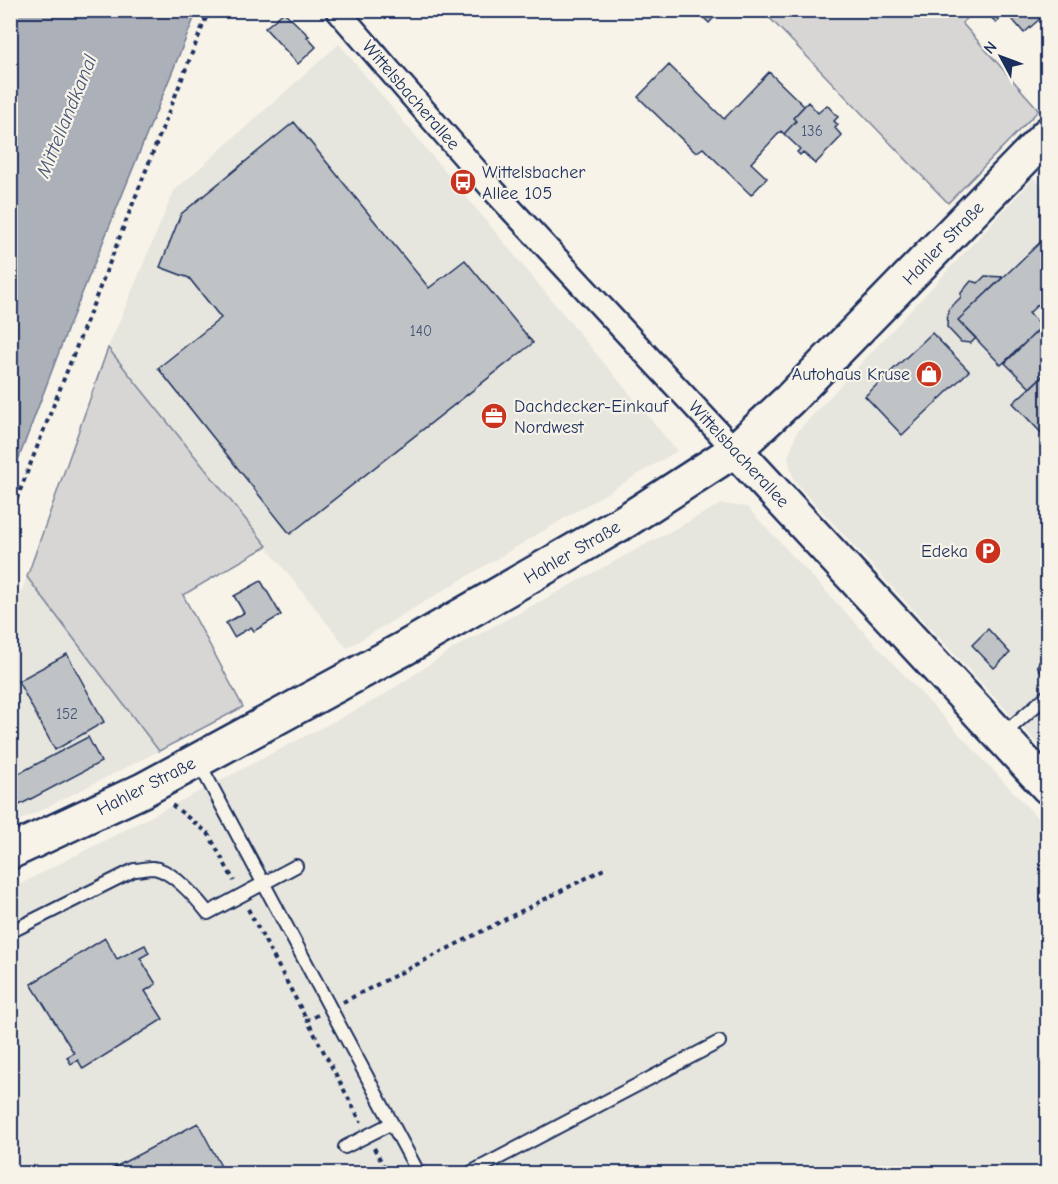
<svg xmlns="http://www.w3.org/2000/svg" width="1058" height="1184" viewBox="0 0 1058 1184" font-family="'Comic Neue',sans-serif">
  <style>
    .built { fill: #e6e5de }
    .green { fill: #d7d6d4; stroke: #798299; stroke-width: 1.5 }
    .water { fill: #acb0b9; stroke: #727c95; stroke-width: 1.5 }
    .building { fill: #c0c3c5; stroke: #1b2f5e; stroke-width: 1.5 }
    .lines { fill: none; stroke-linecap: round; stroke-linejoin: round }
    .lane-casing { stroke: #1b2f5e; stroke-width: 16 }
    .street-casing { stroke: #1b2f5e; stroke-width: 27 }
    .secondary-casing { stroke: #1b2f5e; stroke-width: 38 }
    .path { stroke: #1b2f5e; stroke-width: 4; stroke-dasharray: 4.5 4.5; stroke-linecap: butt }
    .lane { stroke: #f7f3e8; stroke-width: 12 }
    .street { stroke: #f7f3e8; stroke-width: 22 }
    .secondary { stroke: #f7f3e8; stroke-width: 33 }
    .labels { text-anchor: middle; stroke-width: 4.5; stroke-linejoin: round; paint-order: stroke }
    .number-label { font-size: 15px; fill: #445478 }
    .street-label { font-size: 18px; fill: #1b2f5e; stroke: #f7f3e8 }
    .poi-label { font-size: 18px; fill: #1b2f5e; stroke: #f7f3e8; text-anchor: start }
    .water-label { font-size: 20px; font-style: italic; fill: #465679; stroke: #f7f3e8 }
  </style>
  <rect width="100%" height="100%" fill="#f7f3e8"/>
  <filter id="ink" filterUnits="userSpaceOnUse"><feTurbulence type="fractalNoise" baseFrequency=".0167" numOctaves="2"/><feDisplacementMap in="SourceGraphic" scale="12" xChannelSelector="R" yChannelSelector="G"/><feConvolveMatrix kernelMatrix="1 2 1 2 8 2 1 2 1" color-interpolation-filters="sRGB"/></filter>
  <g filter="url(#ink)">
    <!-- built -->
    <path class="built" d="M339 44 677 451 347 648 108 348 174 191Z
      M1034 178 1048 192 1047 754 805 493 794 480 788 458 797 432Z
      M721 504 747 507 1047 828V1173L11 1174V889L379 698 459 645Z
      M27 577 159 751 11 825 10 621Z"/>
    <!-- green -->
    <path class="green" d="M763 11H975L962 23 1039 110 948 203Z
      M108 348 267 546 183 595 243 707 159 751 27 577Z"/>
    <!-- water -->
    <path class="water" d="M11 10 197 11 68 328 11 479Z"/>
    <!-- building -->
    <path class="building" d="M696 10H721L709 23Z
      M1038 10 1043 16 1024 33 1007 13 996 23 986 11Z
      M284 12 309 36 307 37 316 47 298 64 265 28Z
      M669 65 724 119 769 72 804 106 793 118 796 121 784 134 781 131 751 163 767 178 751 195 703 148 697 152 694 151 638 97Z
      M808 102 818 113 827 105 838 117 834 121 838 125 835 128 842 136 815 164 803 152 800 155 797 152 800 149 784 134 796 121 793 118Z
      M294 122 429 288 465 260 533 343 290 534 158 368 221 318 189 278 160 267 181 214Z
      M1048 235V295L1029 313 1042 327 1001 365 958 320Z
      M985 276 1003 277 958 320 976 338 971 343 961 342 947 327 948 310 961 297V293L971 281 978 283Z
      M1038 330 1048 339V371L1030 388 1005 363Z
      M932 333 969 371 902 435 865 396Z
      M1048 371V440L1013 403Z
      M261 581 281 615 254 631 251 627 234 637 226 623 244 613 234 596Z
      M988 629 1010 653 994 668 972 645Z
      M67 654 104 722 55 750 18 681Z
      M88 737 101 762 10 810V778Z
      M105 938 117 959 145 945 149 953 140 958 156 984 145 991 163 1019 83 1069 78 1060 71 1064 67 1057 74 1053 31 984Z
      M198 1123 225 1174H102Z"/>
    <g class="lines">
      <defs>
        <path id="lane" d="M1045 666 1048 668
          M1001 736 1048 695
          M198 761 419 1174
          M10 932 134 870C140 870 147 868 153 868 172 870 197 899 208 913L296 866
          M345 1147 392 1123
          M468 1174 719 1042"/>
        <path id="street" d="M337 10 495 192 735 450"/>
        <path id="secondary" d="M735 450 1048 787
          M10 852 143 790 405 648 627 520 735 450 789 400 1048 134"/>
      </defs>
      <!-- lane casing -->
      <use href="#lane" class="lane-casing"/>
      <!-- street casing -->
      <use href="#street" class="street-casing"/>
      <!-- secondary casing -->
      <use href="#secondary" class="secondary-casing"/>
      <!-- path -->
      <path class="path" d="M10 516 209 10
        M172 805 208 833 234 881
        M248 909 307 1020
        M343 1002 606 868
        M318 1015 307 1020 361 1122
        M374 1148 388 1174
        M517 1174 524 1170"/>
      <!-- lane -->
      <use href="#lane" class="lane"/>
      <!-- street -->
      <use href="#street" class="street"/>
      <!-- secondary -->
      <use href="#secondary" class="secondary"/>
    </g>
  </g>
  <!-- icons -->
  <defs>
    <symbol id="bus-disc" viewBox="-11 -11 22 22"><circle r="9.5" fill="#c8321e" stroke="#f7f3e8"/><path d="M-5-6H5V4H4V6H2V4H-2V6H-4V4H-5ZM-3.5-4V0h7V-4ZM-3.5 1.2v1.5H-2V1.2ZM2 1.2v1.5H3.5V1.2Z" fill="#fff"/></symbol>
    <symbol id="shop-disc" viewBox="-11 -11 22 22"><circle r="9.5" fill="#c8321e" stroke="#f7f3e8"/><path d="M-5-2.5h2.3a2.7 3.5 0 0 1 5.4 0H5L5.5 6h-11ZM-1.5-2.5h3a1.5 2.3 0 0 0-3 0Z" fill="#fff"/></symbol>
    <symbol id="office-disc" viewBox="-11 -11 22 22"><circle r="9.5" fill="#c8321e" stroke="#f7f3e8"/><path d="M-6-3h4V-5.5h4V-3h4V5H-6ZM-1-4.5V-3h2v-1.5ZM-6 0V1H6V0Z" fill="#fff"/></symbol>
    <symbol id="parking-disc" viewBox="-11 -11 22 22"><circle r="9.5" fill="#c8321e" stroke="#f7f3e8"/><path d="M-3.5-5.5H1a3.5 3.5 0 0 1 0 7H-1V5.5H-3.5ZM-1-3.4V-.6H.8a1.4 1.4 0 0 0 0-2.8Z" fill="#fff"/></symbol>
  </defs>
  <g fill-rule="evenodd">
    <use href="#bus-disc" x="448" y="167" width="30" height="30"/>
    <use href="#shop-disc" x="914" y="359" width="30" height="30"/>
    <use href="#office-disc" x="479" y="401" width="30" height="30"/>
    <use href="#parking-disc" x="973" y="536" width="30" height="30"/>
  </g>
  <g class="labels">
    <!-- number labels -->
    <g class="number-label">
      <text x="812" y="136">136</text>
      <text x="421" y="336">140</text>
      <text x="67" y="719">152</text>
    </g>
    <!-- street labels -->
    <g class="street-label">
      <text transform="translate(411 95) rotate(49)" y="6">Wittelsbacherallee</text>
      <text transform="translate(943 243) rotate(-46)" y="6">Hahler Straße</text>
      <text transform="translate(739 454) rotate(47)" y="6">Wittelsbacherallee</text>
      <text transform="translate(572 552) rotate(-30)" y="6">Hahler Straße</text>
      <text transform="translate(146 786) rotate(-27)" y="6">Hahler Straße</text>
    </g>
    <!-- poi labels -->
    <g class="poi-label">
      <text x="482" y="178">Wittelsbacher<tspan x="482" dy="21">Allee 105</tspan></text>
      <text x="910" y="380" text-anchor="end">Autohaus Kruse</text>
      <text x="514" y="412">Dachdecker-Einkauf<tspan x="514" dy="21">Nordwest</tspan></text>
      <text x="968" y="557" text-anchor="end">Edeka</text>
    </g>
    <!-- water labels -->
    <g class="water-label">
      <text transform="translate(66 116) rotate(-68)" y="7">Mittellandkanal</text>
    </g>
  </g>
  <!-- margin -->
  <rect width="1058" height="1184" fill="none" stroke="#f7f3e8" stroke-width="36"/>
  <rect x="18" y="18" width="1022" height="1148" fill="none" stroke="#1b2f5e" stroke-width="2" filter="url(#ink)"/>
  <!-- north arrow -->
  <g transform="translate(1001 57) rotate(311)" stroke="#f7f3e8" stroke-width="4.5" paint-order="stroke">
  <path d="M0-4.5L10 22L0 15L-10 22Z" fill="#1b2f5e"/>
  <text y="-9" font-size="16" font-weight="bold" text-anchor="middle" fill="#1b2f5e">N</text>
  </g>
</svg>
